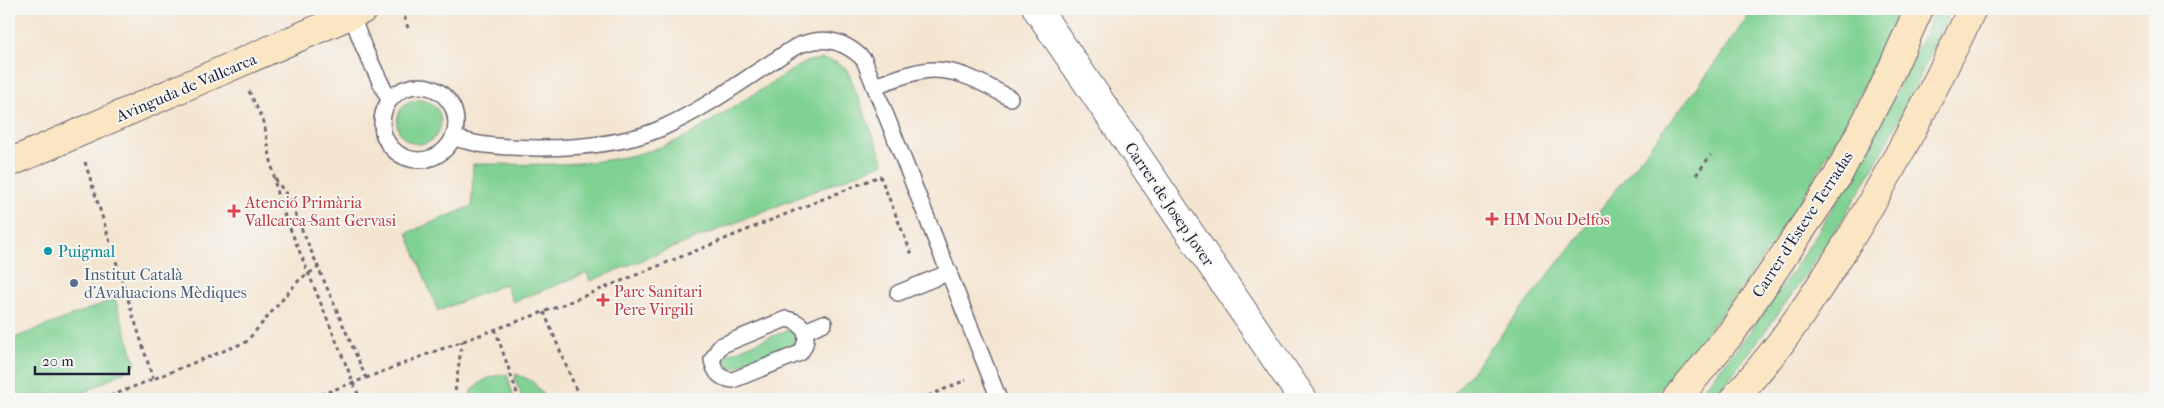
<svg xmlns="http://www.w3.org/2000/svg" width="2164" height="408" viewBox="0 0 2164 408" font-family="'IM FELL French Canon',serif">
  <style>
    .green { fill: #80d293; stroke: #517a67 }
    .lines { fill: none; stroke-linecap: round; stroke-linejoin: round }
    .lane-casing { stroke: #6c6670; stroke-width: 18 }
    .street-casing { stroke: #6c6670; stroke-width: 30 }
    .secondary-casing { stroke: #6c6670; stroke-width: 30 }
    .path { stroke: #6c6670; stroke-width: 3; stroke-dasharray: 4 4; stroke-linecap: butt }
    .lane { stroke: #fff; stroke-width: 15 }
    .street { stroke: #fff; stroke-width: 28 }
    .secondary { stroke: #fbe6c4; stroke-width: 28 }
    .health-dot { fill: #e0444e; stroke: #f6f6f2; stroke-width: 2 }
    .culture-dot { fill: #0f9aa8; stroke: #f6f6f2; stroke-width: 2 }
    .service-dot { fill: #5c6f8a; stroke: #f6f6f2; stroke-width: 2 }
    .labels { text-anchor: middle; stroke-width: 4; stroke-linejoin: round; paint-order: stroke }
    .street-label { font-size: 16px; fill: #22223b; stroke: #f6f6f2 }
    .health-label { font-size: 16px; fill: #be3a42; stroke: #f6f6f2; text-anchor: start }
    .culture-label { font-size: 16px; fill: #0d838f; stroke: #f6f6f2; text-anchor: start }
    .service-label { font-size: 16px; fill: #4e5e75; stroke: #f6f6f2; text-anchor: start }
  </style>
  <rect width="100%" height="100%" fill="#f6f6f2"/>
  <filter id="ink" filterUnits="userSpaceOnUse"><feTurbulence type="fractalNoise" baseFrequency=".02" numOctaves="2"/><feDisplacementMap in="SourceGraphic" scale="10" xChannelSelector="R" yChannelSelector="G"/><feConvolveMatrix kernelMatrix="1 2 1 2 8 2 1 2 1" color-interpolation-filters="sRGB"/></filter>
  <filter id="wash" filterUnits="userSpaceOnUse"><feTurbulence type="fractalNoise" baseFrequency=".0096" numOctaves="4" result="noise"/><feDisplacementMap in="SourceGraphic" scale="20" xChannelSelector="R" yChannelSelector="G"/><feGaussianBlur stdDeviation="1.12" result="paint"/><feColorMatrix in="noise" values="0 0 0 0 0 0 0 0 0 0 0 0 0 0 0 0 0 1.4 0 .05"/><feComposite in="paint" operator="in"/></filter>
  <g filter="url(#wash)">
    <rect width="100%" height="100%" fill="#f4e5d1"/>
    <!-- green -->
    <path class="green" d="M1753 9H1900C1857 107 1805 203 1740 289 1712 327 1682 363 1652 399H1450L1703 80Z
      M1936 9H1951C1928 59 1905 110 1878 159 1831 244 1773 323 1713 399H1695C1712 378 1731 356 1748 334 1823 234 1885 123 1936 9Z
      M822 59 836 62 847 69 884 163 590 281 587 273 513 302 505 284 438 311 407 233 472 206 473 164C550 164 619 170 689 135L797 67 809 61Z
      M397 122a22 22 0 1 1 44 0a22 22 0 1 1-44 0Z
      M115 299 136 365 72 399H9V382L12 380 9 366V340Z
      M788 330 794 334 796 338 790 346 731 369 724 363V359L726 355Z
      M507 374 514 399H468C473 383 491 375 507 374Z
      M516 374 532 381 547 399H523L515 379Z"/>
  </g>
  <g filter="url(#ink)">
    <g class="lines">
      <defs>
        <path id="lane" d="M351 14 364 48 389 100
          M874 86C893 80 915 70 934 70 962 70 986 85 1010 98
          M382 123a37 37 0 1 1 74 0a37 37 0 1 1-74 0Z
          M453 138C464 140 475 144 486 145 538 151 615 149 662 128 709 107 752 74 795 47 821 35 844 39 864 60L999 399
          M898 293 950 272
          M786 319C805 322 812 337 800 353L733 380C720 379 715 373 712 360L720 346Z
          M805 331 824 323"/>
        <path id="street" d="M1037 9 1303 399"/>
        <path id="secondary" d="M9 163 364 9
          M1677 399 1732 332 1837 177 1882 91 1919 9
          M1734 399C1751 379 1769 359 1784 338 1858 236 1919 123 1972 9"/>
      </defs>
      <!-- lane casing -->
      <use href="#lane" class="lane-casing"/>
      <!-- street casing -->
      <use href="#street" class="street-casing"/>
      <!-- secondary casing -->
      <use href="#secondary" class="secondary-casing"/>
      <!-- path -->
      <path class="path" d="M402 9 408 28
        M249 91 264 123 278 199 360 399
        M85 162 153 379
        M1696 175 1711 155
        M275 179 287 195 366 378 308 399
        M544 312 580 399
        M495 329 519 399
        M366 378 433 352 557 307 880 176 912 255
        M103 399 246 342 300 279 319 267
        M454 399 462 341
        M921 399 966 380"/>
      <!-- lane -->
      <use href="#lane" class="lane"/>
      <!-- street -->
      <use href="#street" class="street"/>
      <!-- secondary -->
      <use href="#secondary" class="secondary"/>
    </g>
  </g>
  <!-- markers -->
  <g class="health-dot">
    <path d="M231.5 203.5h5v5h5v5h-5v5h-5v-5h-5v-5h5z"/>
    <path d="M1489.5 211.5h5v5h5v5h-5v5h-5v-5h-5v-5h5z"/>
    <path d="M600.5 292.5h5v5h5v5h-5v5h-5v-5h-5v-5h5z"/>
  </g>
  <circle class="culture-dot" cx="48" cy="251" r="5"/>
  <circle class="service-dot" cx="74" cy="283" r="5"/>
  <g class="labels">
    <!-- street labels -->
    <g class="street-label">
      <text transform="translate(186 87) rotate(-23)" y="6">Avinguda de Vallcarca</text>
      <text transform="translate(1170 204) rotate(56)" y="6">Carrer de Josep Jover</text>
      <text transform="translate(1802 224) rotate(-57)" y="6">Carrer d'Esteve Terradas</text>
    </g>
    <!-- health labels -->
    <g class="health-label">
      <text x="245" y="208">Atenció Primària<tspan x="245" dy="18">Vallcarca-Sant Gervasi</tspan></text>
      <text x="1503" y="225">HM Nou Delfos</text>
      <text x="614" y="297">Parc Sanitari<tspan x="614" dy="18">Pere Virgili</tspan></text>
    </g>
    <!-- culture labels -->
    <g class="culture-label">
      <text x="58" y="257">Puigmal</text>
    </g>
    <!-- service labels -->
    <g class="service-label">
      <text x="84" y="280">Institut Català<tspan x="84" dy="18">d'Avaluacions Mèdiques</tspan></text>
    </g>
  </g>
  <!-- margin -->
  <rect width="2164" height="408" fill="none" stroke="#f6f6f2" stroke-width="30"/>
  <!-- scale -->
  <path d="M35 366v8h94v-8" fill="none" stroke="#22223b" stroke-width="2.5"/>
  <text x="42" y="366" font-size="15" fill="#22223b" stroke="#f6f6f2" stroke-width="4" paint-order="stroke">20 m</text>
</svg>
